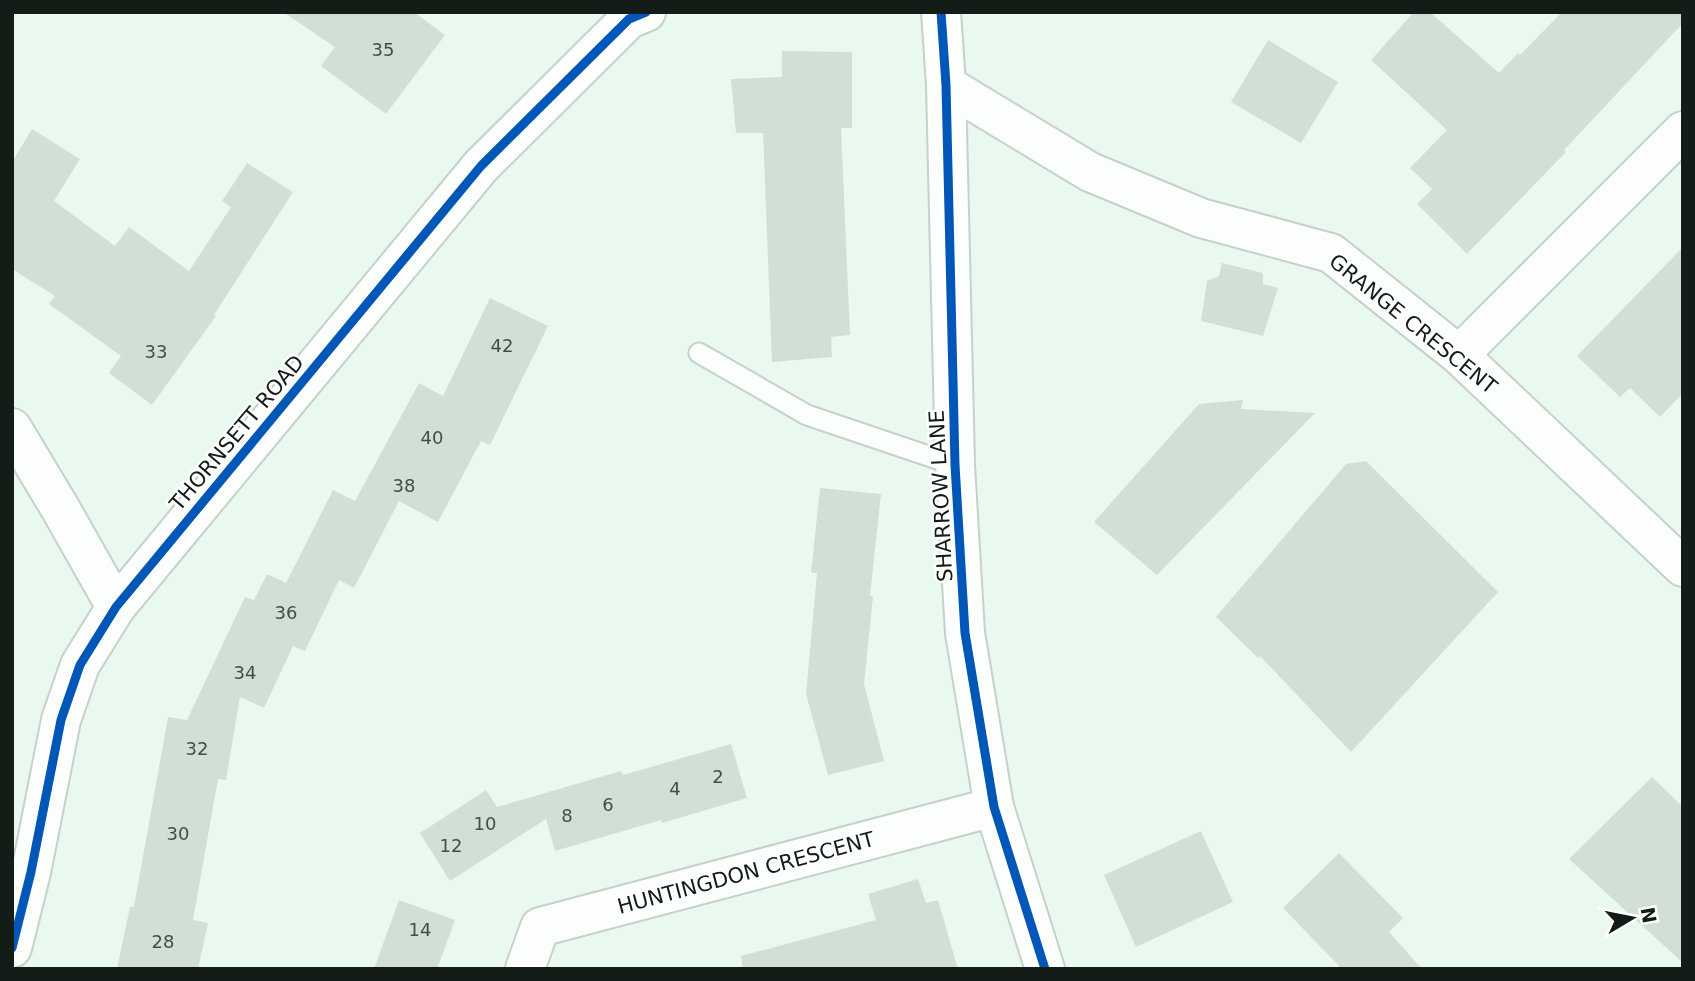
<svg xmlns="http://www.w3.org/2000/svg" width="1695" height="981" viewBox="0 0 1695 981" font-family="'DejaVu Sans',sans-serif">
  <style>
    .building { fill: #d2dfd7 }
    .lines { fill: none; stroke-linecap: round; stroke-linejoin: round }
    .service-casing { stroke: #c5d1ca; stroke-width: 23 }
    .minor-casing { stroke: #c5d1ca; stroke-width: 42 }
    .tertiary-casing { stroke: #c5d1ca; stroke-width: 42 }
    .service { stroke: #fcfefd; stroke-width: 19 }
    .minor { stroke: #fcfefd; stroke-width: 38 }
    .tertiary { stroke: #fcfefd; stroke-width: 38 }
    .cycleway-casing { stroke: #fff; stroke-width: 13 }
    .cycleway { stroke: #0057b8; stroke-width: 9 }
    .labels { text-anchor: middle; stroke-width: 5; stroke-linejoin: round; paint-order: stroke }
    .number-label { font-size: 18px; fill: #434d47 }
    .street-label { font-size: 21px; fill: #131c17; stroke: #fff }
  </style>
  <rect width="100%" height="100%" fill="#eaf9f0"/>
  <!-- building -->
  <path class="building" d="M283 12H414L445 35 386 114 321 66 335 47Z
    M1414 12H1430L1499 73 1518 53 1520 55 1562 12H1683V23L1564 150 1566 152 1467 254 1417 204 1432 189 1410 168 1447 130 1371 60Z
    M1268 40 1338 82 1301 143 1231 102Z
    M782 51 852 52V128H841L850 335 831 337 832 357 772 362 763 133H736L731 79 782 77Z
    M32 129 80 159 54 201 115 246 129 227 189 271 231 207 222 201 247 163 293 192 214 315 216 316 152 405 109 373 121 356 49 304 55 296 12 269V162Z
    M1683 247V393L1660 417 1630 388 1620 397 1577 356Z
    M1222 263 1263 273V284L1278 288 1263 336 1201 321 1207 281 1219 276Z
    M490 298 548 326 490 445 481 441 438 522 399 501 354 588 339 580 305 651 293 646 264 708 240 697 226 780 218 779 193 920 208 923 198 969H117L130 907H134L168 717 187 720 245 597 254 600 267 574 286 583 333 490 355 501 419 383 443 396Z
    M1243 400 1241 409 1315 413 1157 575 1094 522 1199 404Z
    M1366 461 1498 592 1351 752 1260 656 1258 658 1216 617 1346 464Z
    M820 488 881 494 870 596H873L864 684 884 761 828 775 806 694 817 573H811Z
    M731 744 747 798 662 823 661 820 555 851 546 819 450 881 420 833 486 790 497 807 621 771 623 775Z
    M1652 777 1683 807V963L1569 859Z
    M1201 831 1233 902 1136 947 1104 875Z
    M1339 853 1403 918 1389 932 1422 969H1342L1283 908Z
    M918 879 926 903 938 900 958 969H743L741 956 876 920 868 894Z
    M399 900 455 920 437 969H374Z"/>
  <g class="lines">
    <defs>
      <path id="service" d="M699 353 807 415 955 465"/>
      <path id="minor" d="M946 85 1090 172 1201 218 1331 253 1459 355 1683 567
        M1459 355 1683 131
        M12 428 60 508 116 607
        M12 948 31 872 61 720 80 665 116 607 481 166 629 19 646 12
        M525 969 540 927 994 807"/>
      <path id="tertiary" d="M941 12 946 85 955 465 965 633 994 807 1045 969"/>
    </defs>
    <!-- service casing -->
    <use href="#service" class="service-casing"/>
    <!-- minor casing -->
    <use href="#minor" class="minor-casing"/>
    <!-- tertiary casing -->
    <use href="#tertiary" class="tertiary-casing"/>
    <!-- service -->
    <use href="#service" class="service"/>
    <!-- minor -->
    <use href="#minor" class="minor"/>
    <!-- tertiary -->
    <use href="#tertiary" class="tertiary"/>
    <defs>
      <path id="cycleway" d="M941 12 946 85 955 465 965 633 994 807 1045 969
        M12 948 31 872 61 720 80 665 116 607 481 166 629 19 646 12"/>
    </defs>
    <!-- cycleway casing -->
    <use href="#cycleway" class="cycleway-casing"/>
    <!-- cycleway -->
    <use href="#cycleway" class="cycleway"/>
  </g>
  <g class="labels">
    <!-- number labels -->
    <g class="number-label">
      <text x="383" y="56">35</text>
      <text x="502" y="352">42</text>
      <text x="156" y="358">33</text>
      <text x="432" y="444">40</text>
      <text x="404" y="492">38</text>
      <text x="286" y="619">36</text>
      <text x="245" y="679">34</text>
      <text x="197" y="755">32</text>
      <text x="718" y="783">2</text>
      <text x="675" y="795">4</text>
      <text x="608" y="811">6</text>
      <text x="567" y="822">8</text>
      <text x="485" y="830">10</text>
      <text x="178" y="840">30</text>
      <text x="451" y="852">12</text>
      <text x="420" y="936">14</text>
      <text x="163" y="948">28</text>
    </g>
    <!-- street labels -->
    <g class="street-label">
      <text transform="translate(1413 324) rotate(39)" y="7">GRANGE CRESCENT</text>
      <text transform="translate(237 433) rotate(-50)" y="7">THORNSETT ROAD</text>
      <text transform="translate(941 496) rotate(-93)" y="7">SHARROW LANE</text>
      <text transform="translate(746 873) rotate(-15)" y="7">HUNTINGDON CRESCENT</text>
    </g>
  </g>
  <!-- border -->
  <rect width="1695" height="981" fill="none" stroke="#131c17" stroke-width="28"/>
  <!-- north arrow -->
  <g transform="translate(1632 918) rotate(80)" stroke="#ffffff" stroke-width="5" paint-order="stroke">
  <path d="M0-5L12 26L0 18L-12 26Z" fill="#131c17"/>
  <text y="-10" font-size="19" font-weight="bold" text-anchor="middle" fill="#131c17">N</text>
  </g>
</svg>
